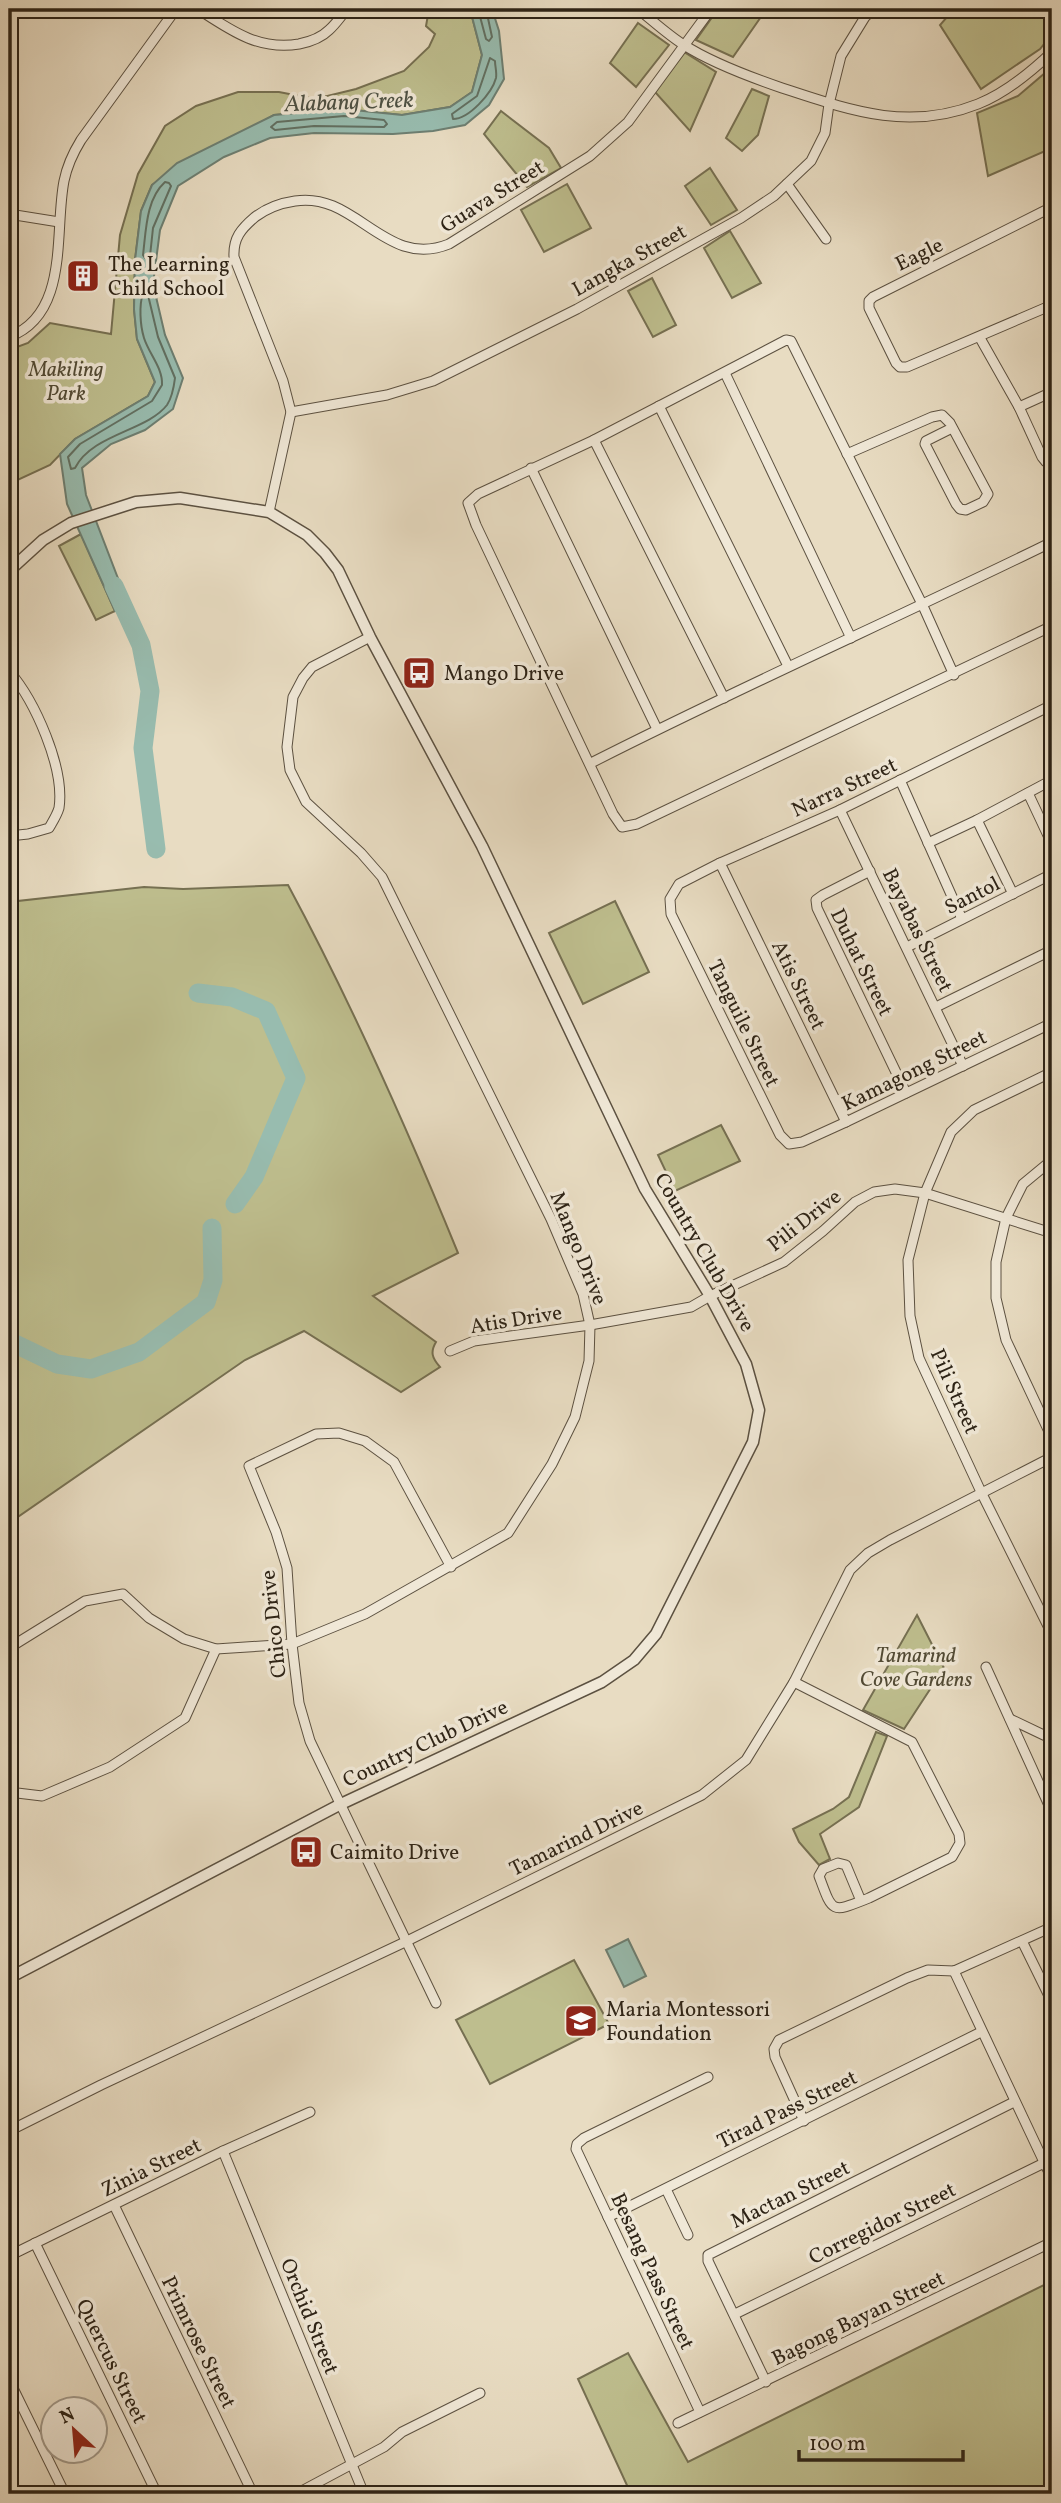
<svg xmlns="http://www.w3.org/2000/svg" width="1061" height="2503" font-family="Vollkorn,serif">
	<rect width="100%" height="100%" fill="#e8dcc2"/>
	<filter id="stains"><feTurbulence type="fractalNoise" baseFrequency=".00286" numOctaves="4"/><feColorMatrix values="0 0 0 0 .2 0 0 0 0 .09 0 0 0 0 .02 0 0 0 .5 -.17"/></filter>
	<radialGradient id="worn" r=".72"><stop offset=".6" stop-color="#630" stop-opacity="0"/><stop offset="1" stop-color="#630" stop-opacity=".3"/></radialGradient>
	<g fill="#bebe8e" stroke="#767052" stroke-width="2">
		<polygon points="429,9 470,9 482,55 472,92 450,107 402,115 344,109 274,115 152,185 141,211 135,260 134,309 137,339 155,382 148,396 75,439 50,465 9,484 9,350 28,343 50,323 111,334 120,235 138,174 165,126 196,106 238,92 279,92 315,99 356,89 404,71 429,47 435,34 426,26"/>
		<polygon points="718,9 757,9 763,14 733,57 696,40"/>
		<polygon points="954,9 1052,9 1052,34 1040,49 981,89 940,25"/>
		<polygon points="638,23 669,45 636,87 610,63"/>
		<polygon points="684,52 716,72 690,131 655,92"/>
		<polygon points="1052,67 1052,148 988,176 977,113 1018,96"/>
		<polygon points="752,89 769,96 758,135 742,151 726,138"/>
		<polygon points="501,111 549,148 561,168 527,187 484,134"/>
		<polygon points="710,168 737,210 711,225 685,186"/>
		<polygon points="567,184 591,228 544,252 521,210"/>
		<polygon points="730,231 761,283 732,298 704,248"/>
		<polygon points="652,278 676,325 653,337 628,291"/>
		<polygon points="81,534 115,611 96,620 59,546"/>
		<path d="M288,885C352,1004 407,1128 458,1253L373,1296L436,1342C430,1352 432,1358 440,1367L401,1392L304,1331L245,1360L9,1523V902L144,887L183,889Z"/>
		<polygon points="615,901 649,972 583,1004 549,933"/>
		<polygon points="721,1125 740,1161 675,1191 658,1155"/>
		<polygon points="917,1615 944,1668 904,1729 863,1710"/>
		<polygon points="876,1732 887,1736 859,1807 820,1834 830,1859 819,1865 799,1842 793,1829 833,1809 849,1797"/>
		<polygon points="574,1960 609,2024 490,2084 456,2020"/>
		<polygon points="1052,2281 1052,2494 631,2494 578,2379 628,2353 688,2462"/>
	</g>
	<g fill="#98bcaf" stroke="#6d7f72" stroke-width="2">
		<polygon points="470,9 492,9 499,31 504,79 489,105 465,125 433,131 393,134 314,133 270,138 224,157 178,186 160,230 153,284 165,335 183,378 173,409 145,430 111,444 82,468 86,495 129,607 115,611 67,504 60,454 75,439 148,396 155,382 137,339 134,309 135,260 141,211 152,185 177,163 274,115 344,109 402,115 450,107 472,92 482,55"/>
		<polygon points="628,1939 646,1976 624,1987 606,1950"/>
	</g>
	<g fill="none" stroke-linecap="round" stroke-linejoin="round">
		<g stroke="#627062" stroke-width="2">
			<polyline points="478,9 486,39 489,41 492,37 486,9"/>
			<path d="M490,58L495,61C495,66 497,73 496,78C492,93 469,119 453,119L452,114L477,96Z"/>
			<polygon points="344,116 384,120 387,124 384,127 314,126 275,130 271,127 277,122"/>
			<path d="M165,182L169,183L171,186L153,228L150,256L145,258L143,255C146,231 146,199 165,182Z"/>
			<path d="M143,293L148,295L158,337L175,378C174,386 171,399 167,405C147,431 92,434 75,468L71,469L68,457L80,444L152,401L162,385C163,368 149,354 144,338C140,325 139,305 143,293Z"/>
		</g>
		<g stroke="#98bcaf" stroke-width="19">
			<polyline points="114,586 141,645 150,691 143,748 156,849"/>
			<polyline points="198,993 232,997 266,1011 296,1078 254,1177 235,1204"/>
			<polyline points="9,1341 57,1364 91,1369 139,1352 206,1302 213,1280 212,1228"/>
		</g>
		<defs>
			<g id="minor">
				<path d="M198,9C230,30 259,51 299,44C309,42 322,37 329,30C336,24 341,16 347,9"/>
				<path d="M638,9C653,21 668,35 684,45C712,63 750,77 782,88C849,110 908,132 978,104C1006,93 1031,72 1052,52"/>
				<polyline points="9,15 13,9"/>
				<polyline points="787,184 826,239"/>
				<polyline points="1052,207 873,297 869,301 869,308 896,363 900,367 907,367 1052,305"/>
				<polyline points="9,214 59,222"/>
				<path d="M9,337C70,314 54,232 64,181C67,166 73,153 81,140L176,9"/>
				<polyline points="980,338 1019,407 1042,457 1046,462 1052,460"/>
				<polyline points="725,373 851,638"/>
				<polyline points="659,406 788,666"/>
				<polyline points="1019,407 1052,392"/>
				<polyline points="291,412 387,395 433,381 577,309 741,218 774,196 811,161 825,133 829,104 841,56 865,17 873,9"/>
				<polyline points="594,440 724,698"/>
				<polyline points="847,454 932,417 942,415 950,423 988,494 983,502 966,510 960,509 956,504 925,444 926,441 952,428"/>
				<polyline points="531,468 657,729"/>
				<path d="M269,512L291,412L283,381L234,257C233,238 241,229 255,217C267,208 281,203 295,201C356,191 385,270 449,244L590,156L628,122L711,9"/>
				<path d="M9,671C35,701 65,768 59,808C57,815 53,821 49,828L28,834L9,836"/>
				<polyline points="954,675 923,606 791,341 786,340 594,440 478,494 468,503 476,525 613,814 622,827 637,824 1052,626"/>
				<polyline points="1052,705 840,810 720,863 679,884 670,899 671,914 780,1135 789,1144 802,1142 846,1122 1052,1023"/>
				<path d="M591,763C742,686 899,617 1052,542"/>
				<polyline points="900,780 962,919"/>
				<polyline points="1028,793 1052,844"/>
				<polyline points="840,810 963,1066"/>
				<polyline points="977,820 1013,894"/>
				<polyline points="928,843 977,820 1052,780"/>
				<polyline points="720,863 846,1122"/>
				<polyline points="870,871 823,895 816,900 817,908 906,1093"/>
				<polyline points="907,947 1052,874"/>
				<polyline points="936,1007 1052,950"/>
				<polyline points="1052,1160 1023,1184 1006,1218 996,1262 996,1298 1006,1340 1052,1438"/>
				<polyline points="1052,1233 925,1193 908,1260 910,1316 919,1358 982,1494 1052,1634"/>
				<polyline points="450,1351 474,1341 590,1325 691,1307 710,1296 784,1262 823,1231 855,1202 874,1192 895,1189 925,1193 951,1132 974,1110 1052,1072"/>
				<polyline points="9,1648 85,1601 123,1594 149,1618 184,1639 216,1649 292,1644 365,1614 508,1533 552,1464 575,1417 589,1361 590,1325 583,1294 551,1219 382,877 361,853 306,802 290,770 287,747 293,697 303,678 312,667 370,637"/>
				<polyline points="986,1667 1052,1812"/>
				<path d="M794,1682L912,1742L959,1834L960,1843L952,1857L869,1898C831,1913 833,1914 819,1876L823,1869L838,1863L846,1865L861,1901"/>
				<polyline points="1010,1719 1052,1739"/>
				<polyline points="9,1792 42,1796 110,1767 185,1718 216,1649"/>
				<polyline points="1022,1941 1052,2002"/>
				<polyline points="954,1971 1052,2179"/>
				<polyline points="954,1971 1052,1927"/>
				<polyline points="436,2003 310,1741 299,1703 292,1644 287,1568 276,1532 249,1466 316,1434 339,1433 365,1441 394,1462 451,1567"/>
				<polyline points="804,2121 775,2057 774,2049 779,2040 907,1978 928,1970 954,1971"/>
				<polyline points="9,2131 101,2085 405,1942 702,1795 746,1760 794,1682 850,1570 868,1553 890,1540 1052,1457"/>
				<polyline points="223,2151 364,2494"/>
				<polyline points="666,2189 688,2235"/>
				<polyline points="114,2205 253,2494"/>
				<polyline points="608,2217 981,2032"/>
				<polyline points="35,2243 157,2494"/>
				<polyline points="9,2256 223,2151 310,2112"/>
				<polyline points="735,2314 1044,2163"/>
				<polyline points="9,2380 65,2494"/>
				<polyline points="766,2382 708,2261 708,2255 1014,2102"/>
				<polyline points="700,2412 576,2149 577,2144 584,2138 708,2077"/>
				<polyline points="678,2423 1052,2242"/>
				<polyline points="296,2494 384,2447 402,2432 480,2393"/>
			</g>
			<polyline id="tertiary" points="9,571 43,540 71,523 136,502 180,498 269,512 307,535 325,553 338,570 370,637 482,846 645,1189 710,1296 746,1364 759,1410 753,1442 656,1634 634,1660 602,1682 341,1804 9,1978"/>
		</defs>
		<use href="#minor" stroke="#5c5141" stroke-width="11"/>
		<use href="#tertiary" stroke="#5c5141" stroke-width="13"/>
		<use href="#minor" stroke="#f0e8d7" stroke-width="9"/>
		<use href="#tertiary" stroke="#f0e8d7" stroke-width="10"/>
	</g>
	<defs>
		<symbol id="building-square" viewBox="-11 -11 22 22"><rect x="-9" y="-9" width="18" height="18" rx="4" fill="#8f2418" stroke="#f0e8d7"/><path d="M-4-6H4V6H1V3H-1V6H-4ZM-2.5-4.3h1.7v1.8h-1.7ZM.8-4.3h1.7v1.8H.8ZM-2.5-1h1.7V.8h-1.7ZM.8-1h1.7V.8H.8Z" fill="#fff"/></symbol>
		<symbol id="bus-square" viewBox="-11 -11 22 22"><rect x="-9" y="-9" width="18" height="18" rx="4" fill="#8f2418" stroke="#f0e8d7"/><path d="M-5-6H5V4H4V6H2V4H-2V6H-4V4H-5ZM-3.5-4V0h7V-4ZM-3.5 1.2v1.5H-2V1.2ZM2 1.2v1.5H3.5V1.2Z" fill="#fff"/></symbol>
		<symbol id="school-square" viewBox="-11 -11 22 22"><rect x="-9" y="-9" width="18" height="18" rx="4" fill="#8f2418" stroke="#f0e8d7"/><path d="M0-5L7-2L0 1L-7-2ZM-4 1L0 2.5L4 1V4Q0 6-4 4Z" fill="#fff"/></symbol>
	</defs>
	<g fill-rule="evenodd">
		<use href="#building-square" x="64" y="257" width="38" height="38"/>
		<use href="#bus-square" x="400" y="654" width="38" height="38"/>
		<use href="#bus-square" x="287" y="1833" width="38" height="38"/>
		<use href="#school-square" x="562" y="2002" width="38" height="38"/>
	</g>
	<g text-anchor="middle" stroke-width="7" stroke-linejoin="round" paint-order="stroke">
		<g font-size="21" fill="#2d2316" stroke="#f0e8d7">
			<text transform="translate(492 196) rotate(-32)" y="7">Guava Street</text>
			<text transform="translate(919 254) rotate(-26)" y="7">Eagle</text>
			<text transform="translate(629 260) rotate(-29)" y="7">Langka Street</text>
			<text transform="translate(844 787) rotate(-25)" y="7">Narra Street</text>
			<text transform="translate(972 895) rotate(-27)" y="7">Santol</text>
			<text transform="translate(918 930) rotate(64)" y="7">Bayabas Street</text>
			<text transform="translate(862 962) rotate(64)" y="7">Duhat Street</text>
			<text transform="translate(799 985) rotate(64)" y="7">Atis Street</text>
			<text transform="translate(744 1023) rotate(64)" y="7">Tanguile Street</text>
			<text transform="translate(914 1070) rotate(-26)" y="7">Kamagong Street</text>
			<text transform="translate(804 1220) rotate(-38)" y="7">Pili Drive</text>
			<text transform="translate(579 1248) rotate(68)" y="7">Mango Drive</text>
			<text transform="translate(705 1252) rotate(60)" y="7">Country Club Drive</text>
			<text transform="translate(516 1319) rotate(-9)" y="7">Atis Drive</text>
			<text transform="translate(955 1391) rotate(66)" y="7">Pili Street</text>
			<text transform="translate(273 1624) rotate(-96)" y="7">Chico Drive</text>
			<text transform="translate(425 1743) rotate(-25)" y="7">Country Club Drive</text>
			<text transform="translate(576 1838) rotate(-26)" y="7">Tamarind Drive</text>
			<text transform="translate(787 2109) rotate(-26)" y="7">Tirad Pass Street</text>
			<text transform="translate(151 2167) rotate(-26)" y="7">Zinia Street</text>
			<text transform="translate(790 2194) rotate(-26)" y="7">Mactan Street</text>
			<text transform="translate(882 2223) rotate(-26)" y="7">Corregidor Street</text>
			<text transform="translate(653 2271) rotate(65)" y="7">Besang Pass Street</text>
			<text transform="translate(310 2316) rotate(68)" y="7">Orchid Street</text>
			<text transform="translate(858 2318) rotate(-26)" y="7">Bagong Bayan Street</text>
			<text transform="translate(199 2342) rotate(64)" y="7">Primrose Street</text>
			<text transform="translate(112 2361) rotate(64)" y="7">Quercus Street</text>
		</g>
		<g font-size="21" fill="#2d2316" stroke="#f0e8d7" text-anchor="start">
			<text x="108" y="271">The Learning<tspan x="108" dy="24">Child School</tspan></text>
			<text x="444" y="680">Mango Drive</text>
			<text x="330" y="1859">Caimito Drive</text>
			<text x="606" y="2016">Maria Montessori<tspan x="606" dy="24">Foundation</tspan></text>
		</g>
		<g font-size="21" font-style="italic" fill="#514a34" stroke="#f0e8d7">
			<text x="66" y="376">Makiling<tspan x="66" dy="24">Park</tspan></text>
			<text x="916" y="1662">Tamarind<tspan x="916" dy="24">Cove Gardens</tspan></text>
		</g>
		<g font-size="23" font-style="italic" fill="#4d5144" stroke="#f0e8d7">
			<text transform="translate(349 101) rotate(-2)" y="8">Alabang Creek</text>
		</g>
	</g>
	<rect width="1061" height="2503" fill="none" stroke="#e8dcc2" stroke-width="35"/>
	<rect x="10" y="10" width="1040" height="2482" fill="none" stroke="#2d2316" stroke-width="3.5"/>
	<rect x="18" y="18" width="1026" height="2468" fill="none" stroke="#2d2316" stroke-width="2"/>
	<g transform="translate(74 2430) rotate(334)"><circle r="33" fill="#f0e8d7" stroke="#a2998a" stroke-width="2"/>
	<path d="M0-5L12 26L0 18L-12 26Z" fill="#8f2418"/>
	<text y="-10" font-size="19" font-weight="bold" text-anchor="middle" fill="#2d2316">N</text>
	</g>
	<path d="M799 2450v10h164v-10" fill="none" stroke="#2d2316" stroke-width="3.5"/>
	<text x="809" y="2450" font-size="21" fill="#2d2316" stroke="#f0e8d7" stroke-width="5" paint-order="stroke">100 m</text>
	<rect width="100%" height="100%" filter="url(#stains)"/>
	<rect width="100%" height="100%" fill="url(#worn)"/>
</svg>
